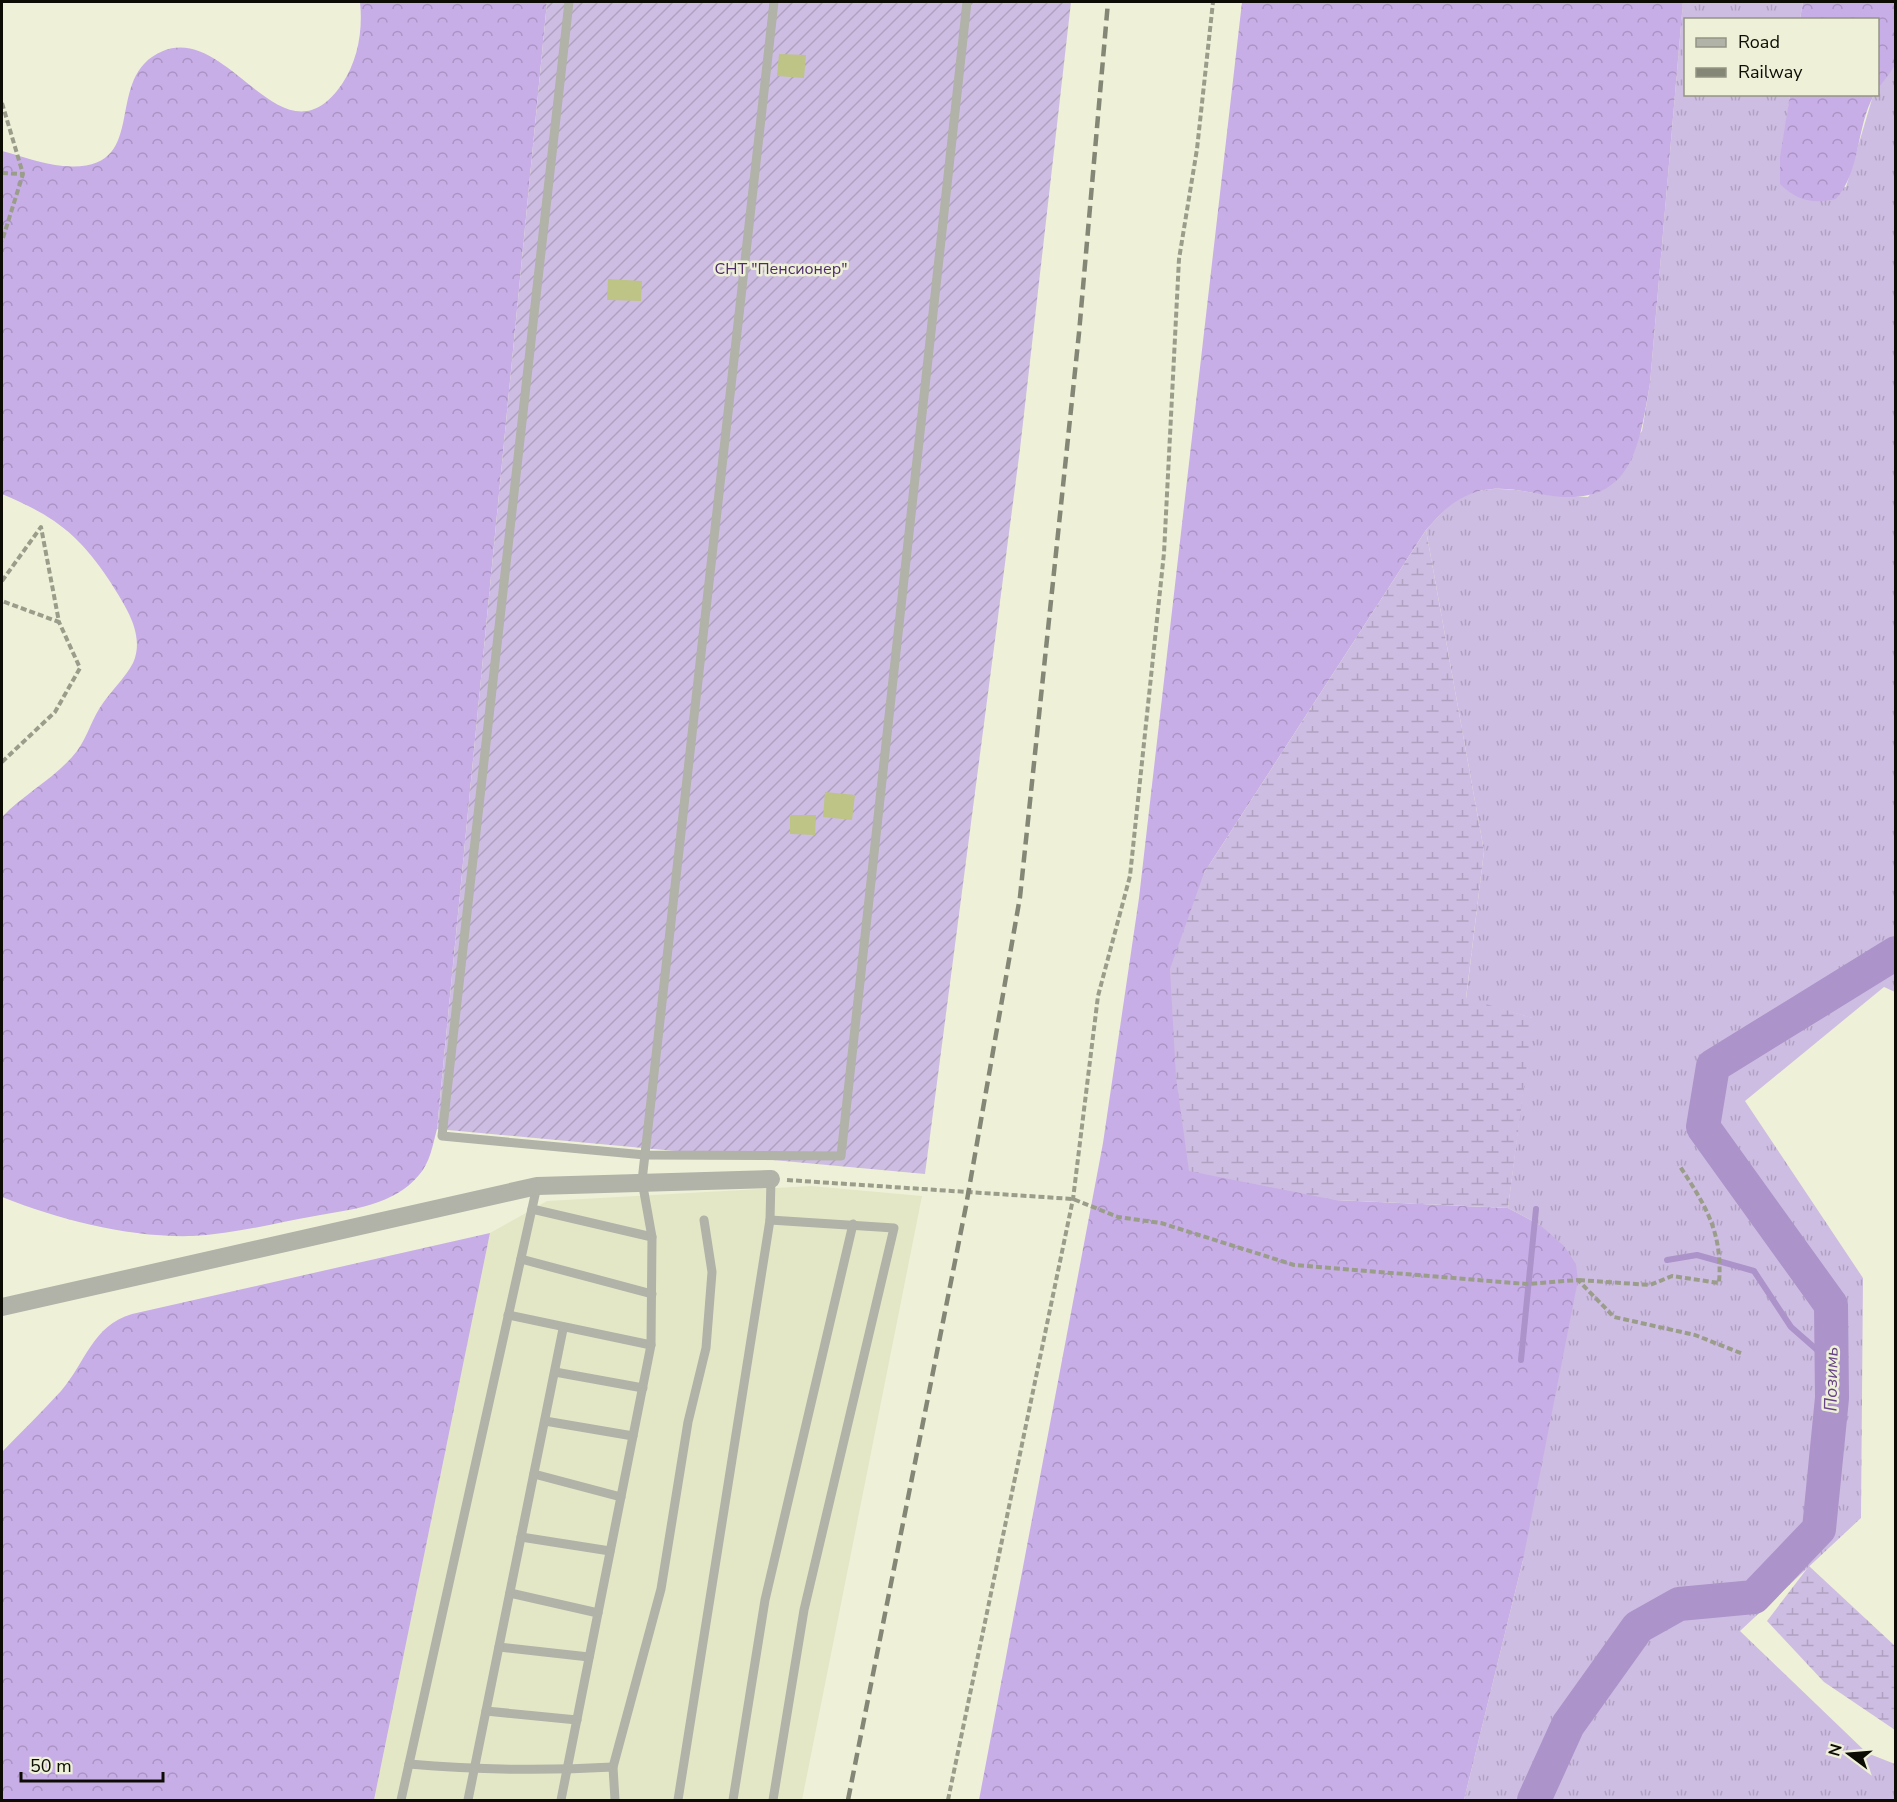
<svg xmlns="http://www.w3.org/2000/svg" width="1897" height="1802" font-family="'Nunito Sans',sans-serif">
	<defs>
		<pattern id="grass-tufts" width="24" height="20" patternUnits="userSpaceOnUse" patternTransform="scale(1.5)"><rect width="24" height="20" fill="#cebde2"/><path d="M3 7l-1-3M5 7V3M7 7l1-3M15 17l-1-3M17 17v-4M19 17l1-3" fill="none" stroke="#b0a1c0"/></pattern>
		<pattern id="forest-crowns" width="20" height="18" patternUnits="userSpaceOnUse" patternTransform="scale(1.5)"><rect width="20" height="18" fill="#c8aee6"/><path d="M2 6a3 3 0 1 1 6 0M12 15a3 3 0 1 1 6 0" fill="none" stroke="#ab94c4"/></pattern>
		<pattern id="wetland-marsh" width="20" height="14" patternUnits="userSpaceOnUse" patternTransform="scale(1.5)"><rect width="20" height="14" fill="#cebde2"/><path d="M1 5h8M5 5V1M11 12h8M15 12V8" fill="none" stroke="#b0a1c0"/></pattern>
		<pattern id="garden-furrows" width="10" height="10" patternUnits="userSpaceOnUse" patternTransform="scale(1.5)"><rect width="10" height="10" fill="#cebde2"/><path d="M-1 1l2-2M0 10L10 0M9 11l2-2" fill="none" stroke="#b0a1c0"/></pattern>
	</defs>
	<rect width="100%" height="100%" fill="#eef1d8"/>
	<polygon fill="#e3e7c6" points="811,1186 922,1196 802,1800 374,1800 490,1233 547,1201"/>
	<path fill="url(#grass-tufts)" d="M1683,2H1803L1800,19L1686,20V94L1790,95L1780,172L1846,187L1872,99C1878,89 1885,77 1895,66V992L1884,987L1745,1101L1863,1278L1861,1518L1740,1631L1867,1753L1895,1764V1800H1464L1523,1560L1540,1225L1508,1208L1532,1018L1466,999L1484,851L1426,530C1437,518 1449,504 1464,496C1491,484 1515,490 1542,494C1557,496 1573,496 1588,497L1642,431L1650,383Z"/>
	<g fill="url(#forest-crowns)">
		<path d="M360,2H547L437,1129C433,1144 430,1163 419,1175C393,1206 352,1209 315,1216C275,1223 234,1234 193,1236C130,1238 60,1220 2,1197V817C25,793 57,777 77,751C88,736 92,718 103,703C112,690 125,678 133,663C146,634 124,604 109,580C78,533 52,515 2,494V151C22,156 42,164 63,166C155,174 99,77 163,51C230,24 283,170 342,84C358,60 363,30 360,2Z"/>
		<path d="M1242,2H1683L1650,383C1638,455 1630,511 1539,494C1514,489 1488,484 1464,497C1449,504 1437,518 1426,530L1204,873L1335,1200L1508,1208L1540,1225L1564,1246L1576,1264L1578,1280L1523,1560L1464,1800H979L1103,1143L1139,898Z"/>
		<polygon points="1803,2 1895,2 1895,66 1878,89 1878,20 1800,19"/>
		<path d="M1790,95H1874C1856,127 1861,171 1836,199C1813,204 1797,201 1780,184V157Z"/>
		<path d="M490,1233L374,1800H2V1452C21,1432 42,1412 61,1391C86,1362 92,1326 132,1314Z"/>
	</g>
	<g fill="url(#wetland-marsh)">
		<polygon points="1426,530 1484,851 1466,998 1533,1018 1508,1208 1335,1200 1189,1171 1176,1077 1170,969 1204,873"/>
		<polygon points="1809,1566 1895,1646 1895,1730 1824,1682 1767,1621"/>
	</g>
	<polygon fill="url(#garden-furrows)" points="547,2 1071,2 1020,449 925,1174 437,1129"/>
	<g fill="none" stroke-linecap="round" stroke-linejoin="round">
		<g stroke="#ac93c9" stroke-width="6">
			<polyline points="1667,1260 1697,1255 1754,1271 1791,1327 1832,1363"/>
			<polyline points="1521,1360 1536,1209"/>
		</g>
		<polyline stroke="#ac93c9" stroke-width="34" points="1534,1800 1568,1725 1638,1627 1679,1604 1754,1597 1819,1529 1832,1398 1831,1305 1703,1127 1713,1066 1896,953"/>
	</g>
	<g fill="#bdc486">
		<polygon points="779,54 806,55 804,78 777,76"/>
		<polygon points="608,279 642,281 641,301 607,300"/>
		<polygon points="825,792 855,795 852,820 823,817"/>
		<polygon points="790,815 816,815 815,835 790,834"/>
	</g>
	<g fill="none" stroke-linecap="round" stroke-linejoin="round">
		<g stroke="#9b9d8b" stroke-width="4" stroke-dasharray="6 3" stroke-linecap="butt">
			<polyline points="2,103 23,174 2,241"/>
			<polyline points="2,173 23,174"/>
			<polyline points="2,581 41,527 59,622 2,601"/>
			<polyline points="2,762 55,712 80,668 59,622"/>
			<polyline points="787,1180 1073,1199 1118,1217 1161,1223 1294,1265 1527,1284 1578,1280 1614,1317 1695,1335 1743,1354"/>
			<path d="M1579,1280L1650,1285L1672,1276L1719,1283C1723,1233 1706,1206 1679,1165"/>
			<polyline points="948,1800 1073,1199 1098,996 1130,876 1164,553 1179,259 1197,149 1213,2"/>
		</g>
		<g stroke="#b1b2a8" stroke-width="9">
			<polyline points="569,2 442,1136 645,1155 841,1156 967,2"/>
			<polyline points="532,1209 652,1237"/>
			<polyline points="770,1220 894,1228 804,1610 773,1800"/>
			<polyline points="521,1259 652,1294"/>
			<polyline points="508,1315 651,1345"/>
			<polyline points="555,1372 643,1388"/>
			<polyline points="545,1421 633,1436"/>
			<polyline points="534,1474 621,1497"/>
			<polyline points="521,1537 610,1551"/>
			<polyline points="510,1593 598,1613"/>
			<polyline points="499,1647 589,1657"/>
			<polyline points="486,1711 577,1720"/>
			<path d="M409,1764C478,1770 545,1771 613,1767"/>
			<polyline points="401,1800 537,1186"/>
			<polyline points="468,1800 563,1329"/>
			<polyline points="561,1800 651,1345 652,1237 642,1181 774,2"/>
			<polyline points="615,1800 613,1767 661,1589 688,1422 706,1348 712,1272 704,1220"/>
			<polyline points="678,1800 770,1220 771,1179"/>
			<polyline points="733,1800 765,1600 853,1224"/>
		</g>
		<polyline stroke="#b1b2a8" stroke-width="18" points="2,1307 537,1186 771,1179"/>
		<polyline stroke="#858776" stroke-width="4.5" stroke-dasharray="12 6" stroke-linecap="butt" points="848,1800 966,1206 1020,897 1079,333 1108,2"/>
	</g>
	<g text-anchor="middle" stroke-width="5" stroke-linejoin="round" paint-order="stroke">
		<g font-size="16" fill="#4e2b6d" stroke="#eef1d8">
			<text x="781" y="274">СНТ "Пенсионер"</text>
		</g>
		<g font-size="18" font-style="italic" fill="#664387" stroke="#eef1d8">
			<text transform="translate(1831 1379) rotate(-89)" y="6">Позимь</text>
		</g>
	</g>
	<rect width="1897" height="1802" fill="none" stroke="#0c0c05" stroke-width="6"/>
	<rect x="1684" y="18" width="195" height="78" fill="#eef1d8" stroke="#949584" stroke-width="1.5"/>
	<rect x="1696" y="38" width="30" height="9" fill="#b1b2a8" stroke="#949584" stroke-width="1.5"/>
	<text x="1738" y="48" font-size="18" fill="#0c0c05">Road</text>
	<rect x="1696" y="68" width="30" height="9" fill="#858776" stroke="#949584" stroke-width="1.5"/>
	<text x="1738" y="78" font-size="18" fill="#0c0c05">Railway</text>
	<g transform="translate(1849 1754) rotate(286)" stroke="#eef1d8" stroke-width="4.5" paint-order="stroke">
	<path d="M0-4.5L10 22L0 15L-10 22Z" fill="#0c0c05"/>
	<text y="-9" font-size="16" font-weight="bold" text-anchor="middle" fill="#0c0c05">N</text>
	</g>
	<path d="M21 1772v9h142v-9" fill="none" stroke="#0c0c05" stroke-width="3"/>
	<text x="30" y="1772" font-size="18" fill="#0c0c05" stroke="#eef1d8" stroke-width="4.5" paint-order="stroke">50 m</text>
</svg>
